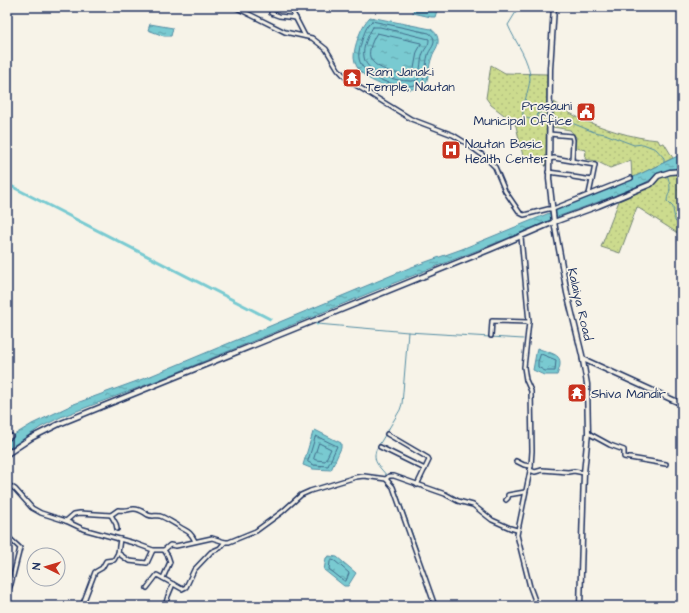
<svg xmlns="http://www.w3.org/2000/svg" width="689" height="613" font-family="'Architects Daughter',sans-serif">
	<defs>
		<pattern id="grass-dots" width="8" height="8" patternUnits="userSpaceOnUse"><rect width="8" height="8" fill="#ccdb8e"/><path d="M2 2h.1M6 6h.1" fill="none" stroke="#afbc7d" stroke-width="1.8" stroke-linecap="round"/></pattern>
		<pattern id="water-ripples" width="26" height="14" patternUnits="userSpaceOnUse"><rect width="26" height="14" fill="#79cad1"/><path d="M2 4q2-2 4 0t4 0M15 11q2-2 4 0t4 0" fill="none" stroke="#62a4ad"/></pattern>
	</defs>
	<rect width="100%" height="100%" fill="#f7f3e8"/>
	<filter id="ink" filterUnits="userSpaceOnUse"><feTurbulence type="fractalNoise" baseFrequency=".025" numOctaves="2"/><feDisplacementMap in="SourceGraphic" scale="8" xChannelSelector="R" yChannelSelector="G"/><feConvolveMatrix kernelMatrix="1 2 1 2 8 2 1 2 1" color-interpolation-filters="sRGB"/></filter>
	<g filter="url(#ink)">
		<g fill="url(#grass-dots)" stroke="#748576">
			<polygon points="491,65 505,73 547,74 546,166 537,158 523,156 516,126 512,121 491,105 486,98"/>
			<path d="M554,102C562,107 569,113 577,117C600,128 633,138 658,140L660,144L664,143L673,158L632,178L631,160L610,168L596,161L585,159L586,150L575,148L576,137L570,130L553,127Z"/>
			<path d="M682,173C678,179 679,193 682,200V236L637,207L620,253L601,247L619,201L628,197L635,192L651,186L662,176L668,174Z"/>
		</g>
		<g fill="url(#water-ripples)" stroke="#538ca3">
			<polygon points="414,7 438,7 435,17 431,17 413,13"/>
			<path d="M370,17L431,29C435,32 437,34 438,39C439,47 434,50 432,57C428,67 430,77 424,87C403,94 356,84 354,57C354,50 356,44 358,38C361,30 364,23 370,17Z"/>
			<polygon points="150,24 173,28 171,36 164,36 148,30"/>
			<polygon points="682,154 682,169 663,172 643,184 614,196 557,217 521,233 384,287 161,379 61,417 41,427 7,450 7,440 9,438 32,424 74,404 148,377 409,268 462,249 615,186"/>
			<path d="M537,348C554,355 566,353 557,375H544L533,370Z"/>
			<polygon points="315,430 341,443 341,448 331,470 313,469 303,465 313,432"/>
			<polygon points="329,556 337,557 356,573 348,586 344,586 324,570 326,558"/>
		</g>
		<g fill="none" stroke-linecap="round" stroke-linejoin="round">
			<g stroke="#416d8c" stroke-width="1">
				<path d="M372,21L429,33C432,35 434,37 434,41C434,47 429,50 428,55C425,65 427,75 421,84C403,90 367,80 360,62C357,54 360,48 362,40C364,34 366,26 372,21Z"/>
				<path d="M373,27H380L429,39C429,45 427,46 424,51C420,58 421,71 418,80C403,84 366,75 364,57C362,48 368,35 373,27Z"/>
				<path d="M377,33L421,43V45L417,52L413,74C402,76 374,70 370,57C368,51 373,38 377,33Z"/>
				<polygon points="541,354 556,360 555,371 545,371 538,367 538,362"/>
				<polygon points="316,436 337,446 328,466 314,465 308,462"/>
				<polygon points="319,443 331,449 325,461 316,460 314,459"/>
				<polygon points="332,560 335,561 349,573 346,581 344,581 329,569 330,562"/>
			</g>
			<g stroke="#538ca3" stroke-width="1">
				<path d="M517,7L516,12L508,25C515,42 530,60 530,79C529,91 522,105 523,116L529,119L537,118L538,112L547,116"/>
				<polyline points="550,118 554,119 562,119 594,132 605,134 634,145 643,144 656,149 664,158 664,163"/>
				<path d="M667,174C668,178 670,183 670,188C670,193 667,196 667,201L673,207C673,212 675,216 675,221L682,228"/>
				<polyline points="317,324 408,332 523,339"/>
				<path d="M387,476C380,467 372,462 376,450L400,410L402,404L408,332"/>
				<polyline points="389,479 397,491 418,550"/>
			</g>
			<g stroke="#79cad1" stroke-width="3">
				<polyline points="7,184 270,319"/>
				<polyline points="313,314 317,324"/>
			</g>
			<defs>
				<g id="street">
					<polyline points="235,7 285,32 312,38 326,49 338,69 349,81 411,119 453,135 466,143 485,157 495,167 505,191 520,213 524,215 548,209 553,209 631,178"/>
					<polyline points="290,7 305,36"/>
					<polyline points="271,13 279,16 296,18"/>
					<polyline points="549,134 572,136 573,140 572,161"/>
					<polyline points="548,172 571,175 573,177 592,180 595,165 554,158 549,159"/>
					<polyline points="589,194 592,180"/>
					<polyline points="521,237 529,322 524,367 526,380 531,391 532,451 531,466 517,535 530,587 537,606"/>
					<polyline points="491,336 492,321 529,322"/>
					<polyline points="588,433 610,445 624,450 624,457 666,464"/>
					<polyline points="387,434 428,458 429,460 417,485"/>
					<polyline points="7,439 11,436"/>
					<polyline points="380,447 425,469"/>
					<polyline points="516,461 524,465 531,466"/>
					<polyline points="530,470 535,472 542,470 568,472 574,471 584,473"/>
					<polyline points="386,479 389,476 394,476 445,494 458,501 473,505 492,520 510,528 517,530"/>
					<polyline points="7,484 15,489 32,508 41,513 66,521 83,529 134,543 153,550 164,550 170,545 176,546 212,538 225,542 229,542 256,531 282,512 301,495 310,491 356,477 364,476 386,479 393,487 435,606"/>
					<polyline points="506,500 508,498 508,495 525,492"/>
					<polyline points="111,515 116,524 117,529"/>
					<path d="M66,521L74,514L80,513L111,515L118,510C127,511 126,510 133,509C139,508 143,512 148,515C152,517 156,515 160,516C166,518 171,522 177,525C186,532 189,529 195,541"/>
					<polyline points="7,536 20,548 11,584 7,593"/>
					<polyline points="120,539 118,553 129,561 147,563 153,550"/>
					<polyline points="163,578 170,562 168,556 164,550"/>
					<polyline points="147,588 157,575 182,589 186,587 194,570 211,552 220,548 225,542"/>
					<polyline points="82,606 95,572 102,568 106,561 114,560 118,553"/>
					<polyline points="165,606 168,596 173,584"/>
				</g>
				<g id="secondary">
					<polyline points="554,7 550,69 549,179 554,222 567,293 582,355 587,384 588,433 584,473 580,606"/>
					<polyline points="583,359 682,404"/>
					<polyline points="7,454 31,438 59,424 491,249 554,222 598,206 651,184 658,176 670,172 682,171"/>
				</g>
			</defs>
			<use href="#street" stroke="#1b2f5e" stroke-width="6"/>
			<use href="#secondary" stroke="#1b2f5e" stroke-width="7"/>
			<use href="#street" stroke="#f7f3e8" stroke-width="3"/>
			<use href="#secondary" stroke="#f7f3e8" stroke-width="4"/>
		</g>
	</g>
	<defs>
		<symbol id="temple-square" viewBox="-11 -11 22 22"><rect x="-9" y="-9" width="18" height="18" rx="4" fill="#c8321e" stroke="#f7f3e8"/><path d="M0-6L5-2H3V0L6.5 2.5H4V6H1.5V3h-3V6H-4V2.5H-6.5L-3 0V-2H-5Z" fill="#fff"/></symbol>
		<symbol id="civic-square" viewBox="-11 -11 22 22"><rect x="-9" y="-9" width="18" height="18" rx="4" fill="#c8321e" stroke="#f7f3e8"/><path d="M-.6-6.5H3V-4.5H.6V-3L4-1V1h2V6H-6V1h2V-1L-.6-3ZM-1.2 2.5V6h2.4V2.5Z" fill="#fff"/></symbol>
		<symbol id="hospital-square" viewBox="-11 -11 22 22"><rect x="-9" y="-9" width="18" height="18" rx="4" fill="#c8321e" stroke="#f7f3e8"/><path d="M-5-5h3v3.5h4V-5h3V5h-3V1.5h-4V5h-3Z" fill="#fff"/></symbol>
	</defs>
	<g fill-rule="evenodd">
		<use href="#temple-square" x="341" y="67" width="22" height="22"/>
		<use href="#civic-square" x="575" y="101" width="22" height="22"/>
		<use href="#hospital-square" x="440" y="139" width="22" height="22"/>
		<use href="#temple-square" x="566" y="382" width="22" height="22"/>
	</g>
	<g text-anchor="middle" stroke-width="3.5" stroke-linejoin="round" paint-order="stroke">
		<g font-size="13" fill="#1b2f5e" stroke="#f7f3e8" text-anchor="start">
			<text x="366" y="76">Ram Janaki<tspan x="366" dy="15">Temple, Nautan</tspan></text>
			<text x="572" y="110" text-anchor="end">Prasauni<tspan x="572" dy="15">Municipal Office</tspan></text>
			<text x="465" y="148">Nautan Basic<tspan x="465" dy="15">Health Center</tspan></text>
			<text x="591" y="398">Shiva Mandir</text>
		</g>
		<g font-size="13" fill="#1b2f5e" stroke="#f7f3e8">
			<text transform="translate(581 304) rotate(77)" y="5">Kalaiya Road</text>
		</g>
	</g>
	<rect width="689" height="613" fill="none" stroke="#f7f3e8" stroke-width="24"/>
	<rect x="12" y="12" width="665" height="589" fill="none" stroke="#1b2f5e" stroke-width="1.5" filter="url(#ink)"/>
	<g transform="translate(46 567) rotate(275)"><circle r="19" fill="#f7f3e8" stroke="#9fa5b1"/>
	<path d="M0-3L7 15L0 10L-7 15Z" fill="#c8321e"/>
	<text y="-6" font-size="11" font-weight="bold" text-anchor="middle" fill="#1b2f5e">N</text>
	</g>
</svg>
